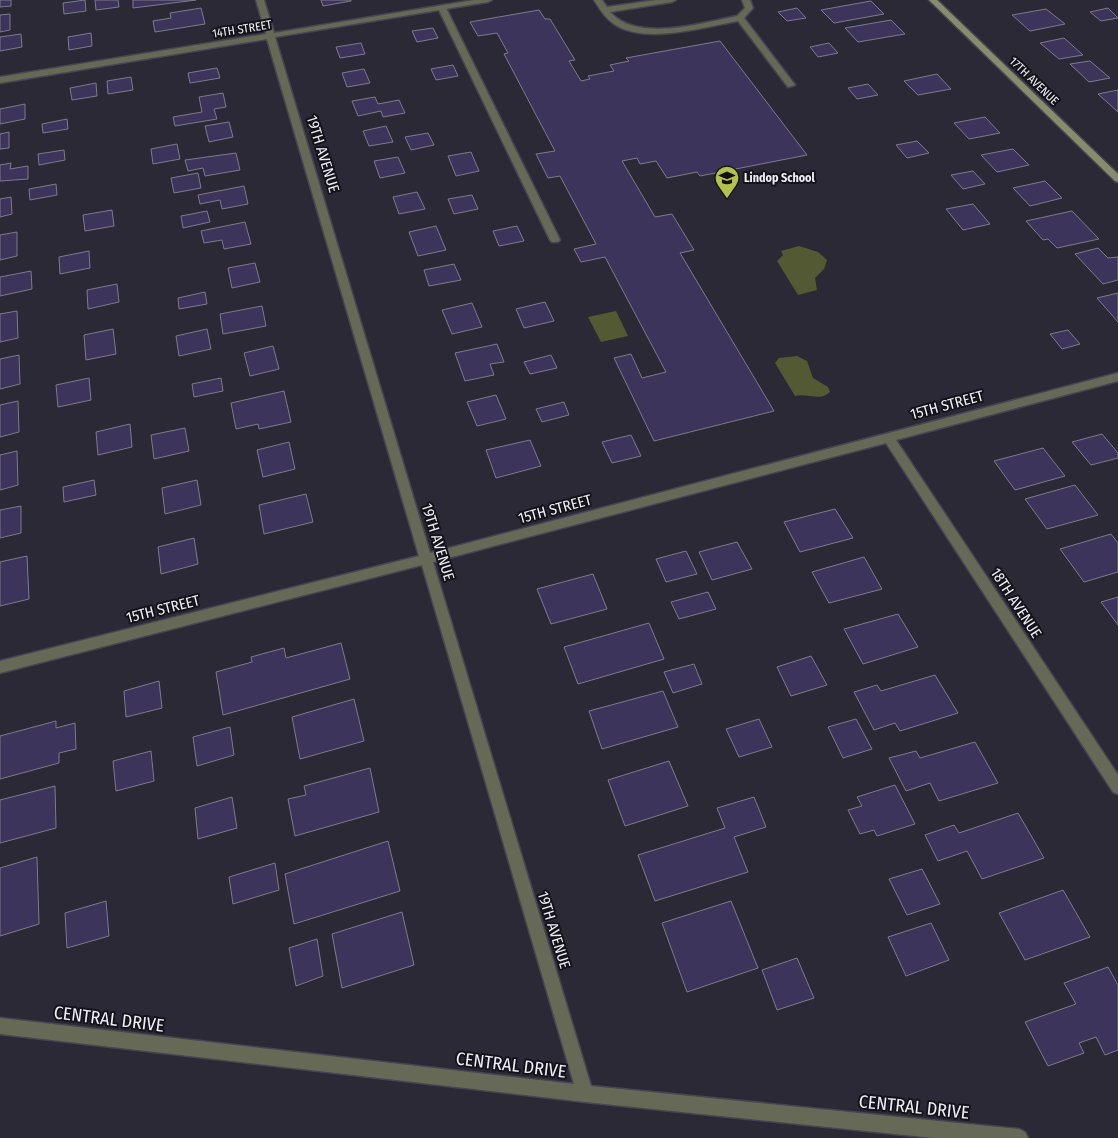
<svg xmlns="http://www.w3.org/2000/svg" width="1118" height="1138" font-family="'Fira Sans Condensed',sans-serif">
	<rect width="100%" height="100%" fill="#2b2936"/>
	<g fill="#535932">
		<polygon points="799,246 818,252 827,260 824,269 815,278 817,290 798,295 777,261 783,255 781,251"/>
		<polygon points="616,311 628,336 601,342 588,317"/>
		<path d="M797,356L807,361L813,378L828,387L830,392C820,402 807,393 795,396L775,363L779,358Z"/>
	</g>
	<g fill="#3c345a" stroke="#7d7b8b">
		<polygon points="0,0 11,0 11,6 0,7"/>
		<polygon points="85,0 86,11 64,14 63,3"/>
		<polygon points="95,0 118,0 119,7 96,10"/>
		<polygon points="133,0 196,0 133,8"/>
		<polygon points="321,0 351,0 351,1 323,6"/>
		<polygon points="871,1 884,14 834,23 821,10"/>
		<polygon points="201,8 205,24 155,32 153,21 171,18 170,13"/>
		<polygon points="797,8 806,18 787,21 778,12"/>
		<polygon points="1108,8 1118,18 1101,21 1090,12"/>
		<polygon points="1046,9 1065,24 1030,31 1012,15"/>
		<polygon points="539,10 545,19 550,19 575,60 569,61 581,81 590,79 588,76 614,71 610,65 629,61 626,58 720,41 807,155 700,176 697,172 667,178 656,161 640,164 637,158 622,161 655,217 672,214 694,250 680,253 774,411 654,441 614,358 631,354 642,378 666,372 605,257 581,262 574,249 596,244 560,176 548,178 536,154 555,151 504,54 508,53 497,33 478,36 470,22"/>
		<polygon points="10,14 10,30 0,32 0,15"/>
		<polygon points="891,20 905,34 858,42 845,28"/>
		<polygon points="433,28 438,38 417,42 412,31"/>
		<polygon points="91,33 92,46 69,50 68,37"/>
		<polygon points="21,34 22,47 0,51 0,37"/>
		<polygon points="1064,38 1083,55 1059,59 1040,43"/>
		<polygon points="361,43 365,54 340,58 336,47"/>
		<polygon points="829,43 838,53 818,57 810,47"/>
		<polygon points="1090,61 1110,78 1089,82 1070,64"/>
		<polygon points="453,65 458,76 436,80 431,69"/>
		<polygon points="217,68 220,78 190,83 188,73"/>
		<polygon points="364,69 370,83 347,87 342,73"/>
		<polygon points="937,74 951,89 918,95 904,81"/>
		<polygon points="131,77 133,90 108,94 107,81"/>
		<polygon points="96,83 97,96 72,100 70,88"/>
		<polygon points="868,84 878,95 857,99 848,88"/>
		<polygon points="1118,90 1118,112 1098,94"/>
		<polygon points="223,93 226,107 214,109 217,119 175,126 173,117 202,112 199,97"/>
		<polygon points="375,97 378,104 399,100 405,113 383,117 381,111 358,116 352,101"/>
		<polygon points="25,104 25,119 0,124 0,109"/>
		<polygon points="985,117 1000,133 969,139 954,123"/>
		<polygon points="67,119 68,129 43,133 42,124"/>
		<polygon points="229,122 233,137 209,142 205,126"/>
		<polygon points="386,126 393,142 369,146 363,131"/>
		<polygon points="9,132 9,148 0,149 0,134"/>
		<polygon points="428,133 434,145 411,150 405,137"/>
		<polygon points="917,141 929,153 907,158 896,145"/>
		<polygon points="177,144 180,159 153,164 151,149"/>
		<polygon points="1013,149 1029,165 997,172 981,155"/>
		<polygon points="64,150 65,160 39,165 38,154"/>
		<polygon points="471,152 479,171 456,176 448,156"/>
		<polygon points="236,153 240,170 205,176 203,168 188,171 185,160"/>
		<polygon points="398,157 405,173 380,178 374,161"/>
		<polygon points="11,163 10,169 28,166 28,179 0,181 0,165"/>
		<polygon points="973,171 985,184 963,189 951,175"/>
		<polygon points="198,173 201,188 174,193 171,178"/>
		<polygon points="1045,181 1062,198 1030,206 1013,188"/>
		<polygon points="56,184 57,195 30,200 29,189"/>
		<polygon points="244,186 248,204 222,209 220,200 200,204 198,195"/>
		<polygon points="417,192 425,209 399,214 393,197"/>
		<polygon points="472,195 478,209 454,214 448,199"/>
		<polygon points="11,197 12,214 0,217 0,199"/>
		<polygon points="973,204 990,224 963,230 946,209"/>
		<polygon points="112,210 114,226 85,231 83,215"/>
		<polygon points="207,211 210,222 183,228 181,216"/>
		<polygon points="1072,211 1099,239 1057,248 1048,239 1043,240 1026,221"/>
		<polygon points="245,222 251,244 224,249 222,240 204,243 201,231"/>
		<polygon points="436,226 446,250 418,256 409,232"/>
		<polygon points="517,226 524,241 499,246 493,231"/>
		<polygon points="17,232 17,256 0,260 0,235"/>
		<polygon points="1098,248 1108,258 1118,257 1118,280 1103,284 1075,254"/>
		<polygon points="89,251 90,268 60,274 59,257"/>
		<polygon points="255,263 260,282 232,288 228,268"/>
		<polygon points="454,264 461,280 429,286 424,270"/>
		<polygon points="31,271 32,289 0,296 0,277"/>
		<polygon points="117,284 119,302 88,309 87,290"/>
		<polygon points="205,292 207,304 179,309 178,298"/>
		<polygon points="1118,293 1118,322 1097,298"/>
		<polygon points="545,302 554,321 524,328 516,309"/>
		<polygon points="472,303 482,327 452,334 442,310"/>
		<polygon points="262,306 266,326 223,334 220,314"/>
		<polygon points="17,311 18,338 0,342 0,314"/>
		<polygon points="113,329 116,354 86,360 84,335"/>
		<polygon points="207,329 211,349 179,356 176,336"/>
		<polygon points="1068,330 1080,344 1062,349 1050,334"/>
		<polygon points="497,344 504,362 490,364 494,375 465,381 455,353"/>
		<polygon points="273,346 279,369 250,376 244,353"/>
		<polygon points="19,355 20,384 0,389 0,359"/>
		<polygon points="551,355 557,368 530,374 524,362"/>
		<polygon points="89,378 91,400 58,407 56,385"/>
		<polygon points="221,378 223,391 194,397 192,384"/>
		<polygon points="284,391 291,422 259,429 258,424 236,429 231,403"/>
		<polygon points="496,395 506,419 477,426 467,402"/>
		<polygon points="18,401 19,432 0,437 0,405"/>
		<polygon points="564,402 569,415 542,422 536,409"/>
		<polygon points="130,424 132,447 98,455 96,432"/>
		<polygon points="185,428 189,451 154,459 151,435"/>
		<polygon points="1102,434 1118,453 1118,458 1091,465 1072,442"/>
		<polygon points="631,435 641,456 612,463 602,442"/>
		<polygon points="530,440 541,466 496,478 486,450"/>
		<polygon points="289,442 295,469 263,477 257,450"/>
		<polygon points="1043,448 1065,476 1015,490 994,461"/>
		<polygon points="17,451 18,485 0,490 0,455"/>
		<polygon points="94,480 96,495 64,502 63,487"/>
		<polygon points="197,480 201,505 165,514 162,488"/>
		<polygon points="1075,485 1098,515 1047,529 1025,499"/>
		<polygon points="306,494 313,522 264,534 259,505"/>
		<polygon points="21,506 21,533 0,538 0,510"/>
		<polygon points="835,509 853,538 800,552 784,522"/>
		<polygon points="1111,534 1118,543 1118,572 1084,582 1060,549"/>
		<polygon points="194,538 198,564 161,574 158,547"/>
		<polygon points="737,542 752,569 712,580 699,552"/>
		<polygon points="686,551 697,574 666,582 656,559"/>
		<polygon points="27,556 29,599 0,606 0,562"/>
		<polygon points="864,557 882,589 829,603 812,572"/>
		<polygon points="593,574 607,609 551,624 537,589"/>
		<polygon points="708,592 716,609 679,619 671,602"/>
		<polygon points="1118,597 1118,625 1101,602"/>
		<polygon points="898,614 918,647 863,664 844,629"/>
		<polygon points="649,623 664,659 578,684 564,647"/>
		<polygon points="341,643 350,679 223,715 216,672 252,662 251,657 284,648 286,658"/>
		<polygon points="811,656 827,685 791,696 777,667"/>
		<polygon points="694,664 702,684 673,693 664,672"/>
		<polygon points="935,675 958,713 900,731 895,723 874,730 854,692 877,685 881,691"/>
		<polygon points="159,681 162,708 126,717 124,691"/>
		<polygon points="663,691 678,727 602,749 589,711"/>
		<polygon points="354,699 364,741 300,759 292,717"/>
		<polygon points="759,719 772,747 739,757 726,729"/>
		<polygon points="856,719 872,749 843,758 828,727"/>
		<polygon points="56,721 56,728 75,723 76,749 59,753 59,763 0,779 0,736"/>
		<polygon points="230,727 234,755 197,766 193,737"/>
		<polygon points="975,742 998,783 939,801 930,783 906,791 889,758 916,751 920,758"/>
		<polygon points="151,751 154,781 116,791 113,761"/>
		<polygon points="669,761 688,806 625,826 608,780"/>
		<polygon points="370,768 379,812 295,836 288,799 306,795 304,786"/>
		<polygon points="895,785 915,824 877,836 874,830 860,834 848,810 862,806 857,797"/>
		<polygon points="55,786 56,828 0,843 0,800"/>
		<polygon points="232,797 237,828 198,839 195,808"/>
		<polygon points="754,797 766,827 734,837 748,872 655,901 638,855 725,828 717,808"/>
		<polygon points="1018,813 1044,858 982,879 967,851 938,861 925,835 954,825 959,833"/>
		<polygon points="388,841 400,891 294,924 285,874"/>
		<polygon points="37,857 39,924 0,936 0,868"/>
		<polygon points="275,863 279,890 233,904 229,877"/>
		<polygon points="922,869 940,904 907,915 889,879"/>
		<polygon points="1063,890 1090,937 1025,960 999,913"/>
		<polygon points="106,901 109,936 67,948 65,913"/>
		<polygon points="731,901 758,968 687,992 662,923"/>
		<polygon points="402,912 414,965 342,988 332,934"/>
		<polygon points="931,923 949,960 906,976 888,937"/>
		<polygon points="317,939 323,976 296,986 289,948"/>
		<polygon points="797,958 814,998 777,1010 762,970"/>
		<polygon points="1108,967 1118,985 1118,1050 1105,1055 1096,1037 1079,1043 1084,1053 1048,1066 1025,1022 1076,1004 1064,983"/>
	</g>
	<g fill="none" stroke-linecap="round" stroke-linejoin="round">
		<defs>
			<g id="lane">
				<path d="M594,0H602L607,7L656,0H676L672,2L610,12C638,43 701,23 737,16L745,8L742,0H750L753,8L744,18L795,85L788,87L738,21C703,27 645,45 614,24C605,18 599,8 594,0Z"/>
				<polygon points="439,6 446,8 560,240 558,242 552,242 550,240 438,8"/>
			</g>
			<polygon id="street" points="256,0 264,0 274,33 474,0 492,0 488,2 275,37 430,553 1118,373 1118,381 896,440 1118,775 1118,794 1113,792 886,443 433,562 591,1086 1019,1129 1025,1132 1028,1138 934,1138 585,1102 0,1034 0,1018 574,1084 422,565 0,673 0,661 419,556 267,39 0,83 0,77 266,34"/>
			<polygon id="secondary" points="929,0 937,0 1118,174 1118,182 1115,181"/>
		</defs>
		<use href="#lane" stroke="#464551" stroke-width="3"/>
		<use href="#street" stroke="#464551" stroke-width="3"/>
		<use href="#secondary" stroke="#464551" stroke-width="3"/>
		<use href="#lane" fill="#666956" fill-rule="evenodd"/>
		<use href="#street" fill="#666956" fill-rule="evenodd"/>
		<use href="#secondary" fill="#878c6d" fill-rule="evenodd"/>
	</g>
	<defs>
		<symbol id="school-pin" viewBox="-11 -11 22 30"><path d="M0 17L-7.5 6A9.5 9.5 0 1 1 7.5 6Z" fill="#b3c24b" stroke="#141319"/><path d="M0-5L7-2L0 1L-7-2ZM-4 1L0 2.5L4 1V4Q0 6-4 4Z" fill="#111"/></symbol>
	</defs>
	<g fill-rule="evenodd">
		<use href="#school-pin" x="713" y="164" width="28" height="38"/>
	</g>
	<g text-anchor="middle" stroke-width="4" stroke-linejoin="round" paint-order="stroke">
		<g font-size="12" fill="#efeef7" stroke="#141319">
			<text transform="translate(242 29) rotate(-9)" y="4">14TH STREET</text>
			<text transform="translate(1034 81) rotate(44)" y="4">17TH AVENUE</text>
		</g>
		<g font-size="12" font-weight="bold" fill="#efeef7" stroke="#141319" text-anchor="start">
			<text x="744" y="182">Lindop School</text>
		</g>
		<g font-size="15" fill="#efeef7" stroke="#141319">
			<text transform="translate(323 154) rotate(73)" y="5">19TH AVENUE</text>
			<text transform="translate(947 405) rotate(-15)" y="5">15TH STREET</text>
			<text transform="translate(555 509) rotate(-15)" y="5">15TH STREET</text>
			<text transform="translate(438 542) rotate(73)" y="5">19TH AVENUE</text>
			<text transform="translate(1016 603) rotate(57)" y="5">18TH AVENUE</text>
			<text transform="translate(163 609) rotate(-14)" y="5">15TH STREET</text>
			<text transform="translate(554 930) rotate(73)" y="5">19TH AVENUE</text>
		</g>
		<g font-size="18" fill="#efeef7" stroke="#141319">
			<text transform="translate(109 1019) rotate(7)" y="6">CENTRAL DRIVE</text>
			<text transform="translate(511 1065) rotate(7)" y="6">CENTRAL DRIVE</text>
			<text transform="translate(914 1107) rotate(6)" y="6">CENTRAL DRIVE</text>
		</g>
	</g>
</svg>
